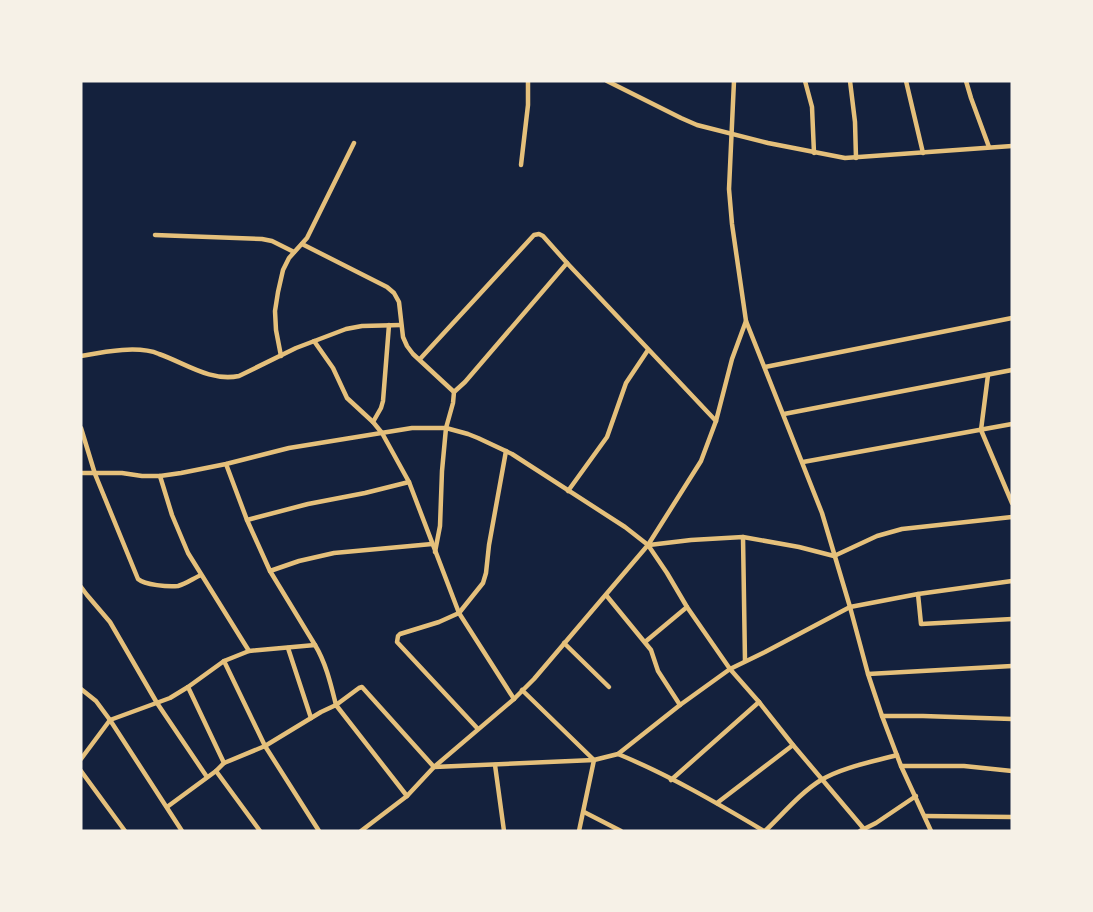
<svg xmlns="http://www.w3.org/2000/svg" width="1093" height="912" font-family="'Alegreya Sans',sans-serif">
	<rect width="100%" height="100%" fill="#14213d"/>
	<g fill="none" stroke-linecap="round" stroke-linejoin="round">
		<g stroke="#e5c07b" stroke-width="4.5">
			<polyline points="607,81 681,118 697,125 768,143 845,158 1012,146"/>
			<polyline points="805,81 812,107 814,153"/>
			<polyline points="850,81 855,122 856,158"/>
			<polyline points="906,81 923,153"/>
			<polyline points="966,81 971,98 989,147"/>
			<polyline points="521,165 528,105 528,81"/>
			<polyline points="155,235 262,239 272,241 294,252"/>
			<polyline points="302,244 387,287 394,293 399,302 403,337 407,346 413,354 454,392"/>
			<polyline points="746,321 822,513 850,607 868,674 882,716 901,766 931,831"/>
			<polyline points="314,341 333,368 347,398 373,422 382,433 409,482 459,613 514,699"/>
			<path d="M81,356C103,352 138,345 159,354C185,363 210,382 239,376L296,348L346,329L362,326L401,325"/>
			<polyline points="281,356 276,330 275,311 278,292 283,270 289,258 307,238 354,143"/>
			<polyline points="420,359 534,235 539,234 543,236 567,263"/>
			<polyline points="765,367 1012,318"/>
			<polyline points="988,375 981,430 1012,503"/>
			<polyline points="784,414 1012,370"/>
			<polyline points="373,422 381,408 383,401 389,325"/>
			<path d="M81,428L95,474L138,579C145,585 168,587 178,586C186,584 194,578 201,575"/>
			<polyline points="803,462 1012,424"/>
			<polyline points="226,464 247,520 270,571 315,645"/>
			<polyline points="81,473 122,473 142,476 160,476 181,473 226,464 289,448 412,428 446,428 468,434 478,438 512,454 625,527 648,545 667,573 687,607 730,669 759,702 793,745 864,829"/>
			<path d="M160,476L172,515L188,553L249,651L315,645C326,663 331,685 336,705L359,688L362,687L434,767L594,760L618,754L680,705L730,669L765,652L850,607L918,594L1012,581"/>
			<polyline points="568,491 607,437 626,383 648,350"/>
			<polyline points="247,520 308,504 365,493 409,482"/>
			<polyline points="743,537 745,661"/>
			<polyline points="649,545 691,540 743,537 799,547 834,556 877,536 902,529 1012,517"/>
			<polyline points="435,552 440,526 442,471 446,428 453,403 454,392 465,382 567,263 716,421"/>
			<polyline points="270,571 299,561 334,553 432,544"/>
			<polyline points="81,587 87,595 110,622 157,703 207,777"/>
			<polyline points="918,594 921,624 1012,619"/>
			<polyline points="606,595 651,650 658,671 680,705"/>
			<polyline points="645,642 687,607"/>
			<polyline points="564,643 609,687"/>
			<polyline points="288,648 311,718"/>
			<polyline points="224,661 265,746 319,831"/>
			<polyline points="868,674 1012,666"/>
			<polyline points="188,687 224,763"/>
			<polyline points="81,689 96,701 110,720 182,831"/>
			<polyline points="522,690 594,760 579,831"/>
			<polyline points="882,716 923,716 1012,719"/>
			<polyline points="478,729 397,642 398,636 400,634 439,622 459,613 483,583 486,573 489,545 506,451"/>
			<path d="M618,754C669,775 717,803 764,831"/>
			<polyline points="81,759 110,720 170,698 188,687 224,661 249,651"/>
			<polyline points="495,765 504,831"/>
			<polyline points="901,766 964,766 1012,771"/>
			<polyline points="81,771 125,831"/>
			<polyline points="216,771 260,831"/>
			<polyline points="671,780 759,702"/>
			<polyline points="717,803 793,745"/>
			<polyline points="167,807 216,771 224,763 265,746 321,712 336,705 407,796"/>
			<polyline points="584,812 621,831"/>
			<polyline points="925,816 1012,817"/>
			<polyline points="361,831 407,796 434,767 514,699 534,679 648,545 701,461 716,421 732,359 746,321 732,224 729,189 734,81"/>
			<path d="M765,831C783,814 800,793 821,780C843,767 872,762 897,755"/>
			<polyline points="860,831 876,823 916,796"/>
		</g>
	</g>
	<rect width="1093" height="912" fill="none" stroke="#f6f1e7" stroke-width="165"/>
</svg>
